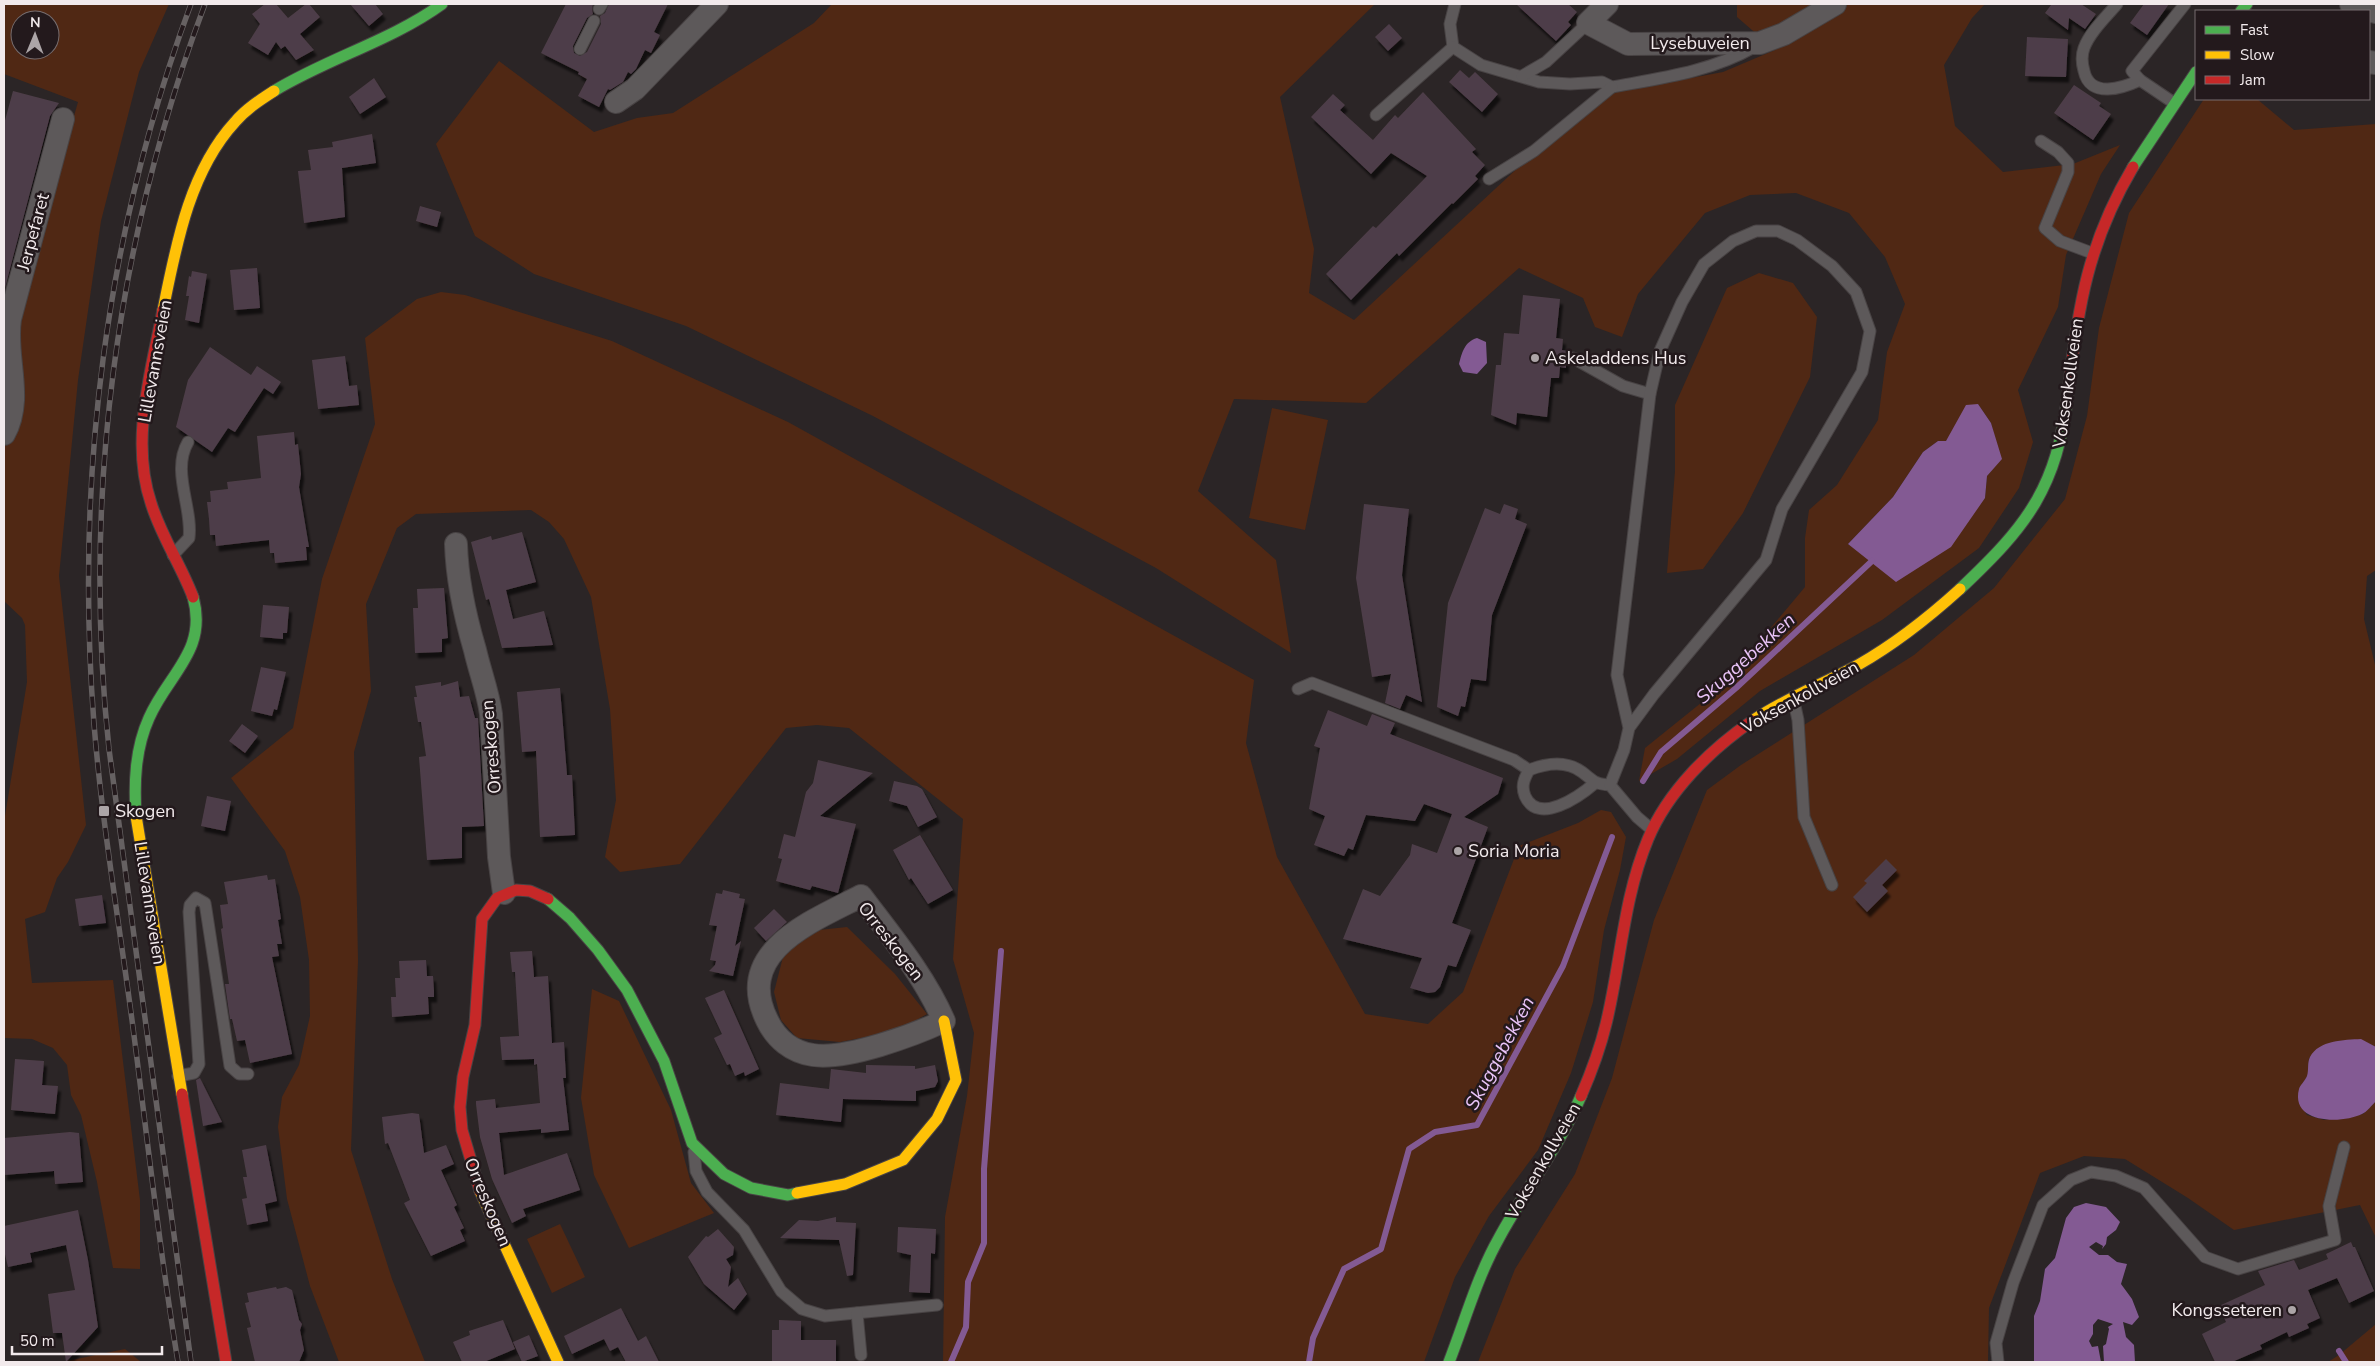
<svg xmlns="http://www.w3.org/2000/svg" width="2380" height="1366" font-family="'Nunito Sans',sans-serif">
	<defs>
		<filter id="shadow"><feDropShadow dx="3" dy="5.5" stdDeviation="1" flood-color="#0009"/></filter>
	</defs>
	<rect width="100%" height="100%" fill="#2b2526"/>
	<g fill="#502814" fill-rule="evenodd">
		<path d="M4,4H169L139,72L101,221L78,380L59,576L86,825L68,862L57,878L45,912L25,919L32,983L113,980L140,1200V1269L113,1268L97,1182L81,1115L71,1095L67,1065L53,1048L32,1039L4,1038V822L27,682L25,625L22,618L4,601V444L15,324L78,102L4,74ZM20,20H50V50H20Z"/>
		<path d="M832,4H1375L1280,97L1314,249L1309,293L1354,320L1595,96L1723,72L1775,50L1737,17V4H1985L1972,18L1944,65L1955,126L2003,172L2073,164L2120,145L2101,174L2066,255L2058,307L2018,390L2033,442L2019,488L1979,548L1882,620L1760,691L1677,759L1639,781L1645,748L1722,686L1805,587V538L1809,510L1837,485L1878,420L1887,352L1905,304L1885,257L1849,213L1796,193L1750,195L1705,213L1638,294L1622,337L1595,327L1583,298L1519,268L1366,403L1234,399L1198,491L1276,560L1291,653L1156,568L873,416L686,326L534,274L475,236L436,144L499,61L594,132L637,118L673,113L814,23ZM1978,404L1991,423L2001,459L1987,476L1985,498L1872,561L1848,544L1893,497L1923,452L1938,441H1946Z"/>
		<path d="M2204,99H2257L2294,130L2376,124V570L2367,576L2364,619L2376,669V1047C2346,1031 2337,1044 2309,1058L2308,1075L2299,1089V1103L2307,1115L2324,1120L2363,1114L2376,1101V1238L2360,1205L2234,1230L2188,1198L2125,1159L2084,1156L2040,1173L1989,1308L1988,1362H1478L1515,1269L1575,1174L1612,1078L1654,920L1707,790L1741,765L1914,655L1994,588L2065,499L2087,416L2099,328L2129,213Z"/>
		<polygon points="1759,273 1793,283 1817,317 1810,377 1743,513 1703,569 1667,573 1675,471 1675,405 1727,288"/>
		<polygon points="441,292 465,295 612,341 788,422 1254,680 1246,743 1277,857 1365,1014 1428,1024 1463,992 1519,846 1578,823 1601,810 1611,812 1626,837 1620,870 1604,930 1593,1002 1571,1073 1538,1150 1489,1216 1455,1277 1424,1362 943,1362 945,1217 967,1096 974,1033 953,959 963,819 849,728 817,725 786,728 680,864 620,872 605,857 616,800 610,709 591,597 564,539 549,522 531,510 416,514 397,528 366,604 371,691 354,752 358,961 351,1150 392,1279 425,1362 339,1362 310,1286 287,1199 278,1127 282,1097 299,1065 310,1016 309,960 300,897 285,851 231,778 293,728 322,579 375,424 365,338 417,299"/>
		<polygon points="1272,408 1328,420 1305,530 1249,518"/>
		<polygon points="847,927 895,974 927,1014 897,1031 840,1042 797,1038 781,1020 774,992 784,953 819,930"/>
		<polygon points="592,989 619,1001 671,1110 691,1183 714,1213 629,1248 594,1175 581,1098"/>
		<polygon points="560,1224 585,1277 552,1293 527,1239"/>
		<polygon points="2376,1324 2376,1362 2328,1362 2339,1355"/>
		<polygon points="125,1349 141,1362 62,1362"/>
	</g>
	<g fill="#835a93">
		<path d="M1477,338L1486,342L1487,363L1477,374L1463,372L1459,364C1462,353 1464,342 1477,338Z"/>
		<polygon points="1978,404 1991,423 2002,459 1987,476 1985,498 1951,547 1896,582 1848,544 1893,497 1923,452 1938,441 1946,441 1966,405"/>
		<path d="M2361,1039L2376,1047V1101C2372,1105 2367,1112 2362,1114C2342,1124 2290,1124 2299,1089C2300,1085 2305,1081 2307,1076C2309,1070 2307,1063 2310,1057C2319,1040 2344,1040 2361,1039Z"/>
		<polygon points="2086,1203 2106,1207 2120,1222 2116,1230 2107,1237 2106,1244 2102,1249 2103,1246 2096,1242 2089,1247 2099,1255 2108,1255 2117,1262 2127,1264 2121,1284 2132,1299 2139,1317 2132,1325 2123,1322 2126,1337 2134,1345 2135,1362 2104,1362 2103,1346 2106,1344 2109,1329 2108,1327 2113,1324 2098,1319 2093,1325 2093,1334 2089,1341 2092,1347 2098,1346 2101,1362 2034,1362 2034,1316 2040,1301 2045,1269 2055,1258 2066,1218 2074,1207"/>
	</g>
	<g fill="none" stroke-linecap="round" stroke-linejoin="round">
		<g stroke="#835a93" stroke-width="6">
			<polyline points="1643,781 1661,752 1736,688 1872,561"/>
			<polyline points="2339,1351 2346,1362"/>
			<polyline points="951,1362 966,1327 968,1282 984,1243 984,1169 1001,951"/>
			<polyline points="1309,1362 1313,1338 1344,1269 1381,1249 1409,1149 1435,1132 1477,1125 1563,966 1612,837"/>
		</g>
	</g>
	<g fill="#4e3e48" filter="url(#shadow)">
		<polygon points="265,4 276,4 288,18 306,4 309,4 320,17 300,34 314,50 296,60 285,46 281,49 276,42 268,55 248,43 260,24 252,14"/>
		<polygon points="350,4 375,4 383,14 369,26"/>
		<polygon points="566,4 593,4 592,9 593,14 587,18 573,46 574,53 580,56 587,52 601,24 600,16 605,13 609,4 668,4 654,32 660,35 651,53 645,50 636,69 631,74 628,72 623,82 610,90 608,89 599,107 578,96 587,79 578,74 579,72 541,53"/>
		<polygon points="1516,4 1568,4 1577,12 1568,22 1571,25 1556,41"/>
		<polygon points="2049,4 2081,4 2096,14 2085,29 2069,18 2068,30 2045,13 2051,5"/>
		<polygon points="2144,4 2169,4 2147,35 2130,23"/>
		<polygon points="1389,24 1402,38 1388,51 1375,37"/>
		<polygon points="2027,37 2068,39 2066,77 2025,76"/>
		<polygon points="1460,70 1469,78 1475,72 1498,94 1482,112 1449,82"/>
		<polygon points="374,78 386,97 360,114 349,97"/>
		<polygon points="2074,85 2101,103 2099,106 2111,114 2093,140 2054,113"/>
		<polygon points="13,91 59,103 50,116 5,288 4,124"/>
		<polygon points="1423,92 1476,149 1472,152 1485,165 1475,176 1478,179 1453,204 1452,203 1399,256 1397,253 1351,300 1326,274 1373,226 1376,228 1427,176 1391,153 1371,174 1311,117 1333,94 1345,105 1340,110 1373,140 1395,115 1398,118"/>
		<polygon points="372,134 376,163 342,168 345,217 304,223 298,171 311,170 308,150 333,147 332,142"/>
		<polygon points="420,206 441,212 437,227 416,221"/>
		<polygon points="257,268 260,308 234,310 230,270"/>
		<polygon points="192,271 207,274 199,323 185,320 189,296 186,296 189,276 191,277"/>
		<polygon points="1523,295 1560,299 1556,338 1563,339 1562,350 1568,351 1566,358 1566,368 1560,367 1559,378 1551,378 1547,417 1517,413 1516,425 1491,415 1496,365 1501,365 1504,333 1519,334"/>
		<polygon points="210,347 251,375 257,366 281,382 273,394 264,388 235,432 228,428 212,452 176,427 188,380"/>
		<polygon points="345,356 349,386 357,385 359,405 318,409 312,360"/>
		<polygon points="294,432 295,445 298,444 301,474 299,487 309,547 306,547 307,560 275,563 274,553 270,553 269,540 216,546 215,535 210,535 209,519 207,502 211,502 210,491 228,489 227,482 261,478 257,436"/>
		<polygon points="1364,504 1409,509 1402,575 1422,702 1406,695 1400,709 1385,703 1391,674 1372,677 1356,578"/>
		<polygon points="1504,504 1518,509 1515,519 1527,524 1492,615 1486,681 1471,679 1465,707 1461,706 1458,716 1437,707 1448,603 1485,508 1500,514"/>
		<polygon points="522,532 536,582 506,590 513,619 544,611 553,645 502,648 489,599 486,600 471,542 491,536 492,540"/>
		<polygon points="444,588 448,638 442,639 442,652 415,653 413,608 418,608 417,589"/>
		<polygon points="263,605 289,607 287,633 283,633 283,639 260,637"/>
		<polygon points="261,667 286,672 277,710 274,709 272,716 251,711"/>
		<polygon points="458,681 460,697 469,696 475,718 478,718 484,826 462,827 462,858 427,860 419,757 426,756 421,722 418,722 414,697 417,697 415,686 441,682 441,686"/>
		<polygon points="560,688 567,775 572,775 575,835 540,837 536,751 522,752 517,692"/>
		<polygon points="1328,710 1367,726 1372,714 1395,723 1390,734 1503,778 1498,794 1464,817 1488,827 1452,923 1471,930 1456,967 1448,965 1440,987 1435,992 1428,993 1410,988 1422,958 1343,939 1363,889 1380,896 1410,855 1412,844 1437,853 1452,814 1424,804 1415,821 1366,815 1353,850 1348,848 1344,856 1314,845 1325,816 1309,809 1320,748 1314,746"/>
		<polygon points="242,724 258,736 245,753 229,741"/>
		<polygon points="818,760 873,773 820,816 856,824 838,893 812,886 810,890 776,881 782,859 778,858 784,834 795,837 806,792 813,783"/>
		<polygon points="894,781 917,786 922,789 937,817 918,827 907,806 889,801"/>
		<polygon points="207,796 231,801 225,831 201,826"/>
		<polygon points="920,835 953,890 928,904 911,878 909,880 893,850"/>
		<polygon points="1886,859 1897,870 1882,885 1888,891 1867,912 1853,897 1867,883 1864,881"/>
		<polygon points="267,875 268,880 275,879 281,919 278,920 282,944 277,944 279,956 272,957 292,1054 250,1063 245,1040 237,1041 232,1019 230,1019 225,984 229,984 221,929 223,928 220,905 228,904 224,882"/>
		<polygon points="723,890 740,894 739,898 745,899 735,946 741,941 733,976 709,971 715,965 716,961 710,960 717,926 709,925 716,893 722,894"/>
		<polygon points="102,895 106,923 79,926 75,899"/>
		<polygon points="774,909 787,922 766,941 754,928"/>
		<polygon points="532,951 534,977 548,976 552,1043 564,1042 566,1078 563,1078 569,1130 541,1133 541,1129 499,1133 504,1175 567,1153 580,1190 523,1209 526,1216 512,1223 492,1179 480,1137 476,1104 476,1101 495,1099 496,1108 540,1103 537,1064 534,1065 534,1059 502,1060 500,1037 519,1036 515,972 512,972 510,952"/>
		<polygon points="426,960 427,976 433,976 434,991 434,997 428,997 429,1014 392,1017 391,997 396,997 395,978 400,978 399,961"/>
		<polygon points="724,990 759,1069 745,1076 744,1072 735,1076 730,1064 727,1065 714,1038 722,1034 705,998"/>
		<polygon points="15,1059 44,1061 42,1085 58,1086 55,1114 11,1110"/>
		<polygon points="866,1065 915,1066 915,1069 935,1065 938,1081 935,1087 916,1091 916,1101 843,1099 841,1122 776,1115 780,1083 829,1089 831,1069 866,1073"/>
		<polygon points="200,1078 222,1122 203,1126 196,1080"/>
		<polygon points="412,1113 419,1114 424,1153 446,1145 454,1164 441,1170 457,1205 454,1207 464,1228 460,1230 465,1241 431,1256 404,1203 410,1200 388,1143 385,1144 382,1117"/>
		<polygon points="70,1132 79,1133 83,1182 55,1184 54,1171 4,1175 4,1138"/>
		<polygon points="266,1145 277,1201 265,1204 268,1221 247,1225 242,1199 247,1198 243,1177 247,1177 242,1150"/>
		<polygon points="78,1210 88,1260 98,1327 66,1362 62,1333 53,1333 48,1294 75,1290 66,1245 30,1253 32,1262 8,1267 4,1250 4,1226"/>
		<polygon points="836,1217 836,1222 856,1223 853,1275 847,1276 839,1240 780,1238 799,1220 818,1221"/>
		<polygon points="898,1227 936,1229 935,1254 931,1253 930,1293 909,1292 911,1255 897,1252"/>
		<polygon points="718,1229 734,1247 733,1255 726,1259 731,1267 728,1287 738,1278 747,1294 734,1310 704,1284 688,1257 706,1236 708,1237"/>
		<polygon points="2351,1242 2353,1247 2355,1247 2374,1291 2349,1303 2337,1278 2308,1290 2320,1318 2307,1324 2309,1328 2289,1337 2287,1332 2260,1345 2262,1349 2232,1362 2215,1362 2202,1334 2226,1322 2219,1306 2265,1285 2258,1271 2294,1260 2299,1270 2328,1259 2326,1254"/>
		<polygon points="276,1287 277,1289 286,1287 292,1290 299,1320 302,1324 300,1330 304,1350 299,1362 255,1362 247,1328 251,1327 245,1303 249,1302 247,1293"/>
		<polygon points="621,1308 638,1341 646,1336 659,1362 626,1362 618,1347 610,1351 604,1339 572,1354 564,1336"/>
		<polygon points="503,1320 515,1349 484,1362 462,1362 453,1342 470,1335 469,1331"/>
		<polygon points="779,1320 801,1321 801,1340 836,1340 836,1362 772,1362 772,1330 779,1330"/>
		<polygon points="529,1335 538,1356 522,1362 513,1342"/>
	</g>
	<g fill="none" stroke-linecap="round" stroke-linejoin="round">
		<defs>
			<g id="lane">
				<path d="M1455,4L1450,24L1453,47L1481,65L1539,82L1570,84L1602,82L1612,87C1661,78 1710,72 1754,47"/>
				<path d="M2117,4C2106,17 2090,32 2084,48C2081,56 2082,64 2084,71C2090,99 2123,88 2140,80"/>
				<polyline points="599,9 602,4"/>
				<polyline points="580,49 594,21"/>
				<polyline points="1522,76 1546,62 1588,23"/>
				<polyline points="2174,103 2140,80 2132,71 2185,4"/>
				<polyline points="1376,115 1453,47"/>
				<polyline points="2041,141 2058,152 2068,163 2068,172 2045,228 2060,241 2092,253"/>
				<polyline points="1489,179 1534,151 1612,87"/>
				<polyline points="1573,358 1623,386 1650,394"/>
				<path d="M173,555L189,538C193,508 171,471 188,442"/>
				<polyline points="1298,689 1312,683 1514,760 1529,770"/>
				<polyline points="1793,697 1798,720 1804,817 1832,885"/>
				<path d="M1595,783C1580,796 1538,826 1525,796C1521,786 1524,779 1529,770C1547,763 1566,760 1582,772C1594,781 1594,784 1610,785L1637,817L1651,829"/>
				<polyline points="1610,785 1624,750 1629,728 1654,694 1766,560 1782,509 1862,372 1870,331 1856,292 1832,266 1797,240 1778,231 1756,231 1733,241 1704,264 1682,302 1660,351 1650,394 1617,675 1629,728"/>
				<polyline points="178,1076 194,1073 199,1064 189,912 190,905 196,898 205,903 206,909 230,1066 239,1074 248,1074"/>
				<polyline points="694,1152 696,1171 707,1192 744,1230 781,1291 802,1309 825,1316 937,1305"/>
				<polyline points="857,1313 861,1355"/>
				<polyline points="1998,1362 1996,1343 2013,1283 2043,1205 2071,1180 2091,1172 2116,1176 2144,1188 2205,1257 2238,1269 2335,1240 2329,1206 2344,1147"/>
			</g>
			<g id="street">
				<polyline points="1607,4 1588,23 1628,44 1760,43 1784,34 1835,4"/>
				<polyline points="2351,4 2376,12"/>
				<polyline points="2369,62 2376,63"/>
				<polyline points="616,102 635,89 717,4"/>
				<path d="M4,434C24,398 4,357 10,319L63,119"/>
				<path d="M456,544C457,579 465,616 475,650C480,672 488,692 491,714L499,857L504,893"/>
				<path d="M861,896C891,936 924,975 944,1021C914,1035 847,1060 813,1055C792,1052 776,1039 767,1020C733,951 813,921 861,896Z"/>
			</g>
			<g id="fast">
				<polyline points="2241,11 2247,4"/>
				<path d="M274,91C328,58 391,41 442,4"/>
				<polyline points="2133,167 2196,72"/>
				<path d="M1960,589C2028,525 2057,488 2068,393"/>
				<path d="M136,816C134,783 135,749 149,718C168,674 208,651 193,597"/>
				<polyline points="548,899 570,918 598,950 627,990 664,1061 692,1143 724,1174 751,1188 788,1195 797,1193"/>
				<path d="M1449,1362C1465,1321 1477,1277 1499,1238C1525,1190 1559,1147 1581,1096"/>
			</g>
			<g id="slow">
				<path d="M163,310C176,246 189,172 235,122C246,109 260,100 274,91"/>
				<path d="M1752,721C1786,698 1823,684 1858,665C1895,644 1928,618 1960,589"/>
				<polyline points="136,816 182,1094"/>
				<polyline points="480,1191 558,1362"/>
				<polyline points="797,1193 845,1184 903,1160 937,1119 956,1080 944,1021"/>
			</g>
			<g id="jam">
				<path d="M163,310C151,372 130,441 151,503C161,536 181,565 193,597"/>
				<path d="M2068,393C2078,306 2088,243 2133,167"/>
				<polyline points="182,1094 226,1362"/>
				<path d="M1581,1096C1591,1073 1600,1049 1606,1024C1621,963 1623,899 1648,839C1668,791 1710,750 1752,721"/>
				<polyline points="480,1191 462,1130 460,1107 463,1077 475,1025 482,919 497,898 516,890 530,891 548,899"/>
			</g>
		</defs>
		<use href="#lane" stroke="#484344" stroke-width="13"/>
		<use href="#street" stroke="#484344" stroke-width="24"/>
		<use href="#fast" stroke="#484344" stroke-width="13"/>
		<use href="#slow" stroke="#484344" stroke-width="13"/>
		<use href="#jam" stroke="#484344" stroke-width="13"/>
		<use href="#lane" stroke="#5d595a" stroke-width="11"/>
		<use href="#street" stroke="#5d595a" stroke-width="22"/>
		<use href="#fast" stroke="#4caf50" stroke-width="11"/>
		<use href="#slow" stroke="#ffc107" stroke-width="11"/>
		<use href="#jam" stroke="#c62828" stroke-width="11"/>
		<defs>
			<g id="rail">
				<path d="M178,1362C159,1249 147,1134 132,1020C119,922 102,823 94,724C75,479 105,235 191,4"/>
				<path d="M191,1362L109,749C82,497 116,240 205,4"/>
			</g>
		</defs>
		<use href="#rail" stroke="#666162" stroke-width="5.5"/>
		<use href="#rail" stroke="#23191c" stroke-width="4" stroke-dasharray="11" stroke-linecap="butt"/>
	</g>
	<g fill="#aca5a7" stroke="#23191c" stroke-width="2">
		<circle cx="1535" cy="358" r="5"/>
		<rect x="98" y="805" width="12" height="12" rx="2.5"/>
		<circle cx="1458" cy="851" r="5"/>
		<circle cx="2292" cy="1310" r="5"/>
	</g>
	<g text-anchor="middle" stroke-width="5" stroke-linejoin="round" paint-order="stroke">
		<g font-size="18" fill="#f2eaec" stroke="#23191c">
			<text x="1700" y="49">Lysebuveien</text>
			<text transform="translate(33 232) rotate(-75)" y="6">Jerpefaret</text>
			<text transform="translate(155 361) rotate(-80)" y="6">Lillevannsveien</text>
			<text transform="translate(2068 383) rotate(-82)" y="6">Voksenkollveien</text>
			<text transform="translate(1800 697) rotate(-29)" y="6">Voksenkollveien</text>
			<text transform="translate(491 747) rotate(-95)" y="6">Orreskogen</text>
			<text transform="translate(150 903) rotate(81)" y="6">Lillevannsveien</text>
			<text transform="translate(891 941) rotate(52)" y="6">Orreskogen</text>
			<text transform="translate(1543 1161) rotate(-60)" y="6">Voksenkollveien</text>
			<text transform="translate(488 1202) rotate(67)" y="6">Orreskogen</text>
		</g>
		<g font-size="18" fill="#f2eaec" stroke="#23191c" text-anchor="start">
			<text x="1545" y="364">Askeladdens Hus</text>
			<text x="115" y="817">Skogen</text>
			<text x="1468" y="857">Soria Moria</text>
			<text x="2282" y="1316" text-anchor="end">Kongsseteren</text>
		</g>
		<g font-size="19" font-style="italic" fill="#eac4f9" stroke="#23191c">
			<text transform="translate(1745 658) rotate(-42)" y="7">Skuggebekken</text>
			<text transform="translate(1499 1053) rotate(-62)" y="7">Skuggebekken</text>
		</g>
	</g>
	<rect width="2380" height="1366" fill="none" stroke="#f2eaec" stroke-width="10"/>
	<rect x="2195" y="10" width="175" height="90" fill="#23191c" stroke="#766d6f"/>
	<rect x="2205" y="26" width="25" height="8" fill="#4caf50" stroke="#766d6f"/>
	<text x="2240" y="35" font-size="15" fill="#f2eaec">Fast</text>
	<rect x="2205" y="51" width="25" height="8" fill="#ffc107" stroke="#766d6f"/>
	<text x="2240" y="60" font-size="15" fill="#f2eaec">Slow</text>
	<rect x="2205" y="76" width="25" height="8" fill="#c62828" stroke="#766d6f"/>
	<text x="2240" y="85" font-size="15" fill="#f2eaec">Jam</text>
	<g transform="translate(35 35) rotate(1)"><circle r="24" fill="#23191c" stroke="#766d6f"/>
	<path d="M0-4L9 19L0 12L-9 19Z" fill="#aca5a7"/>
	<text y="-8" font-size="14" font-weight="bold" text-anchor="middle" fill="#f2eaec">N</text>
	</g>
	<path d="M12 1346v8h150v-8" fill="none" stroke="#f2eaec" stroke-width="2.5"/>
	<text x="20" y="1346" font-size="15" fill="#f2eaec" stroke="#23191c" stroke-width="4" paint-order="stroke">50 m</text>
</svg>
